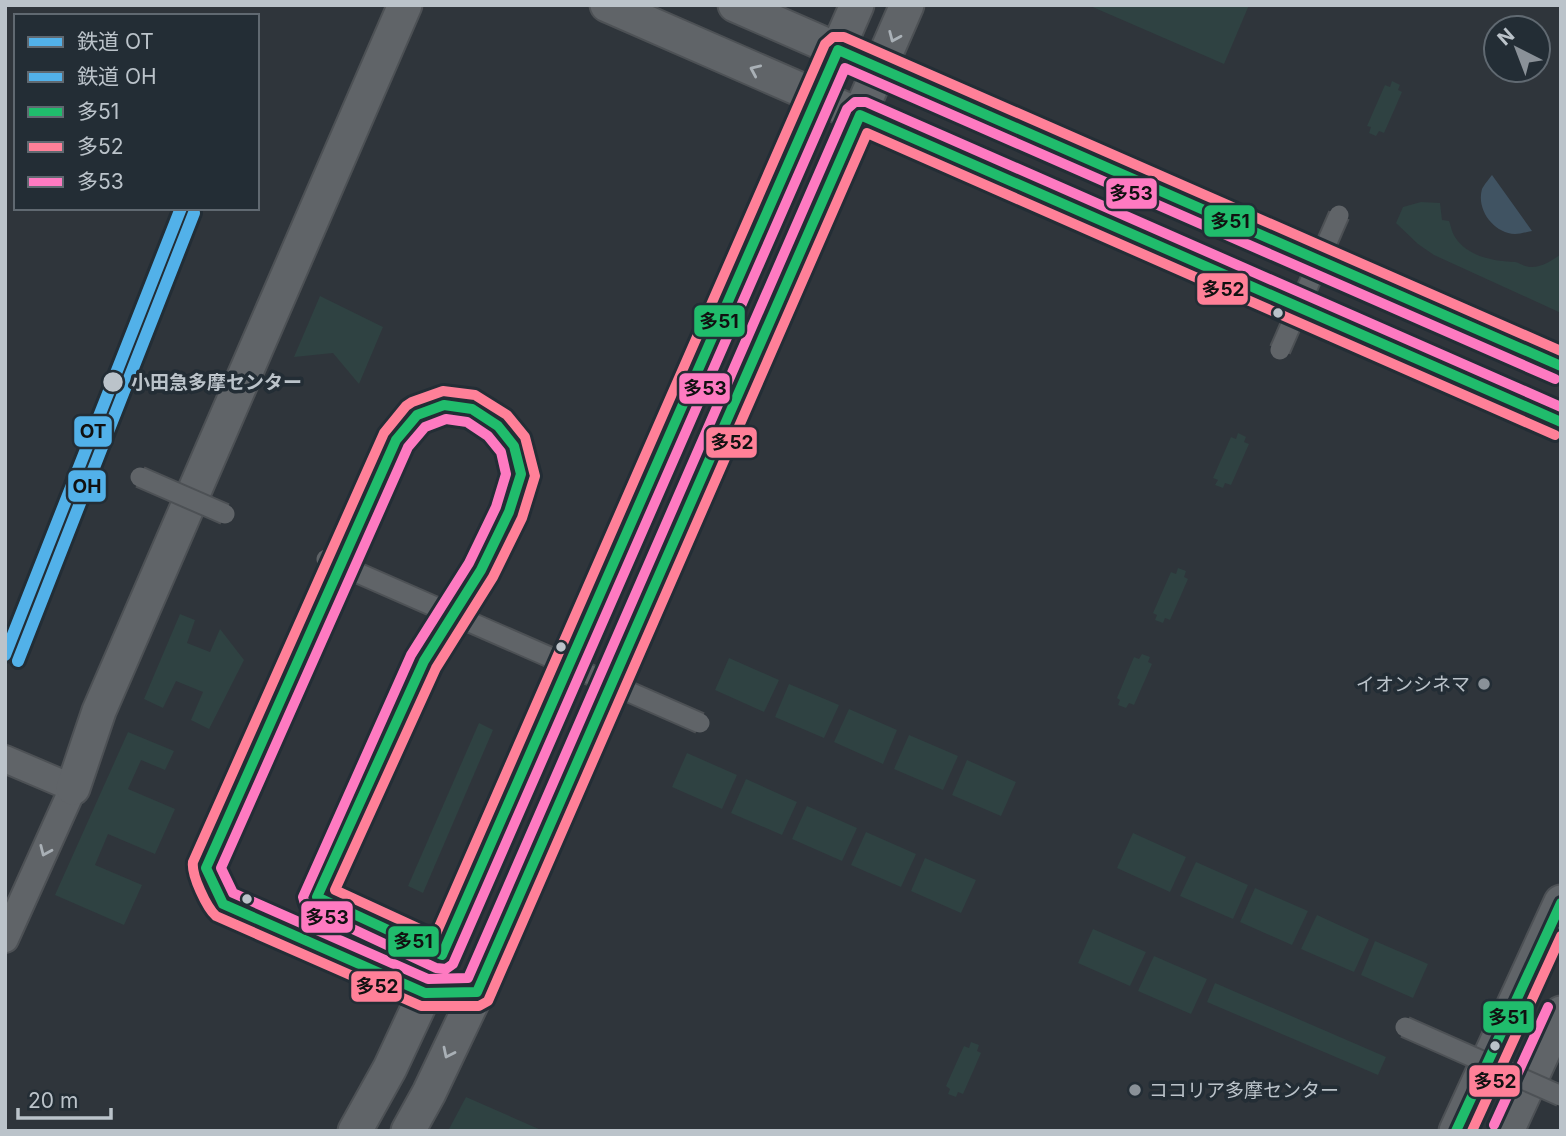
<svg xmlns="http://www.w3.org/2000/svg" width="1566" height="1136" font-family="Inter,'Noto Sans JP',sans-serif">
	<rect width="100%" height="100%" fill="#2f353b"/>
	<g fill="#2f4242">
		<polygon points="1088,5 1249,5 1224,64"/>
		<polygon points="1392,81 1400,85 1398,90 1402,92 1384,133 1379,131 1376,136 1369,133 1371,127 1367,126 1385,85 1390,87"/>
		<path d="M1421,202L1440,203L1442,220L1449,221C1451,226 1452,233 1455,237C1468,257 1493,261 1515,262C1520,263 1525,267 1530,267C1541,268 1553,260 1561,254V313L1434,255L1418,244L1396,223L1403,207Z"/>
		<polygon points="320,296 383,327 359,384 333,353 294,357"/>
		<polygon points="1238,433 1246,437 1244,442 1249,444 1231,485 1225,483 1223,488 1215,485 1218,480 1213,478 1231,437 1236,439"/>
		<polygon points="1178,568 1186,571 1184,577 1188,579 1170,620 1165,618 1163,623 1155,620 1157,615 1153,613 1171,572 1176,574"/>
		<polygon points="180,614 195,620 187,643 210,652 220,629 244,660 209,729 191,720 203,692 176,681 163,708 144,699"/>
		<polygon points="1142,654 1150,657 1148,662 1152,664 1134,705 1129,703 1126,708 1118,705 1120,700 1117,698 1134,657 1139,659"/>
		<polygon points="729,658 779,680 764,712 715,690"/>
		<polygon points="789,684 839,705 824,738 775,717"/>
		<polygon points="849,709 897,730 883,764 834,742"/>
		<polygon points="479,723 493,730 423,893 408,886"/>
		<polygon points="128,732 174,751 165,770 141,760 128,789 175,809 155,854 108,834 95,865 142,885 124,925 55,895"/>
		<polygon points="909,735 958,756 943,790 894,769"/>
		<polygon points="687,753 737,775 722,809 672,787"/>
		<polygon points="967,760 1016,782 1001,816 952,795"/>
		<polygon points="746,779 797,802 782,835 731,813"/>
		<polygon points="807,806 857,828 842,861 792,839"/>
		<polygon points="866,832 916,854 901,887 851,865"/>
		<polygon points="1133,833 1186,857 1170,892 1117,868"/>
		<polygon points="925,858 976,880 961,913 911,891"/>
		<polygon points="1196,862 1248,885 1233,919 1180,896"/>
		<polygon points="1255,888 1308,911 1292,945 1240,922"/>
		<polygon points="1317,915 1369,939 1354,972 1301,949"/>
		<polygon points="1093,929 1146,952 1130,986 1078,963"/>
		<polygon points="1375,941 1428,964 1413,998 1361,975"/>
		<polygon points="1154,956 1207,979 1191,1014 1138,991"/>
		<polygon points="1215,983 1386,1057 1378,1075 1207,1002"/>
		<polygon points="971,1042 979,1045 977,1051 981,1053 963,1094 958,1092 956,1097 948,1094 950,1089 946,1086 964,1046 969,1048"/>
		<polygon points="466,1097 541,1130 540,1131 448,1131"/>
	</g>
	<path fill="#405362" d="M1492,175L1532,231C1527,232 1520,234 1515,234C1494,233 1476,210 1482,189C1484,185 1489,179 1492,175Z"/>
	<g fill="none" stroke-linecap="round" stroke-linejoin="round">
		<defs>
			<polyline id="minor" points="5,759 73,788 5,939"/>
			<g id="tertiary">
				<polyline points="607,5 1561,422"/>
				<polyline points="735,5 1561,366"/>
				<polyline points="73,788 99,711 405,5"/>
				<polyline points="355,1131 390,1068 425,993 857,5"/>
				<polyline points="408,1131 429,1093 477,992 907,5"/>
				<polyline points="1456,1131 1561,902"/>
				<polyline points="1507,1131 1561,1013"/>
			</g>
		</defs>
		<use href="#minor" stroke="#4d5155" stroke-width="30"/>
		<use href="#tertiary" stroke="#4d5155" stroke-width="37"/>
		<use href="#minor" stroke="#606468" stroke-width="26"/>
		<use href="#tertiary" stroke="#606468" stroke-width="33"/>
		<defs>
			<g id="pedestrian-bridge">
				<polyline points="1280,350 1339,215"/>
				<polyline points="140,477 225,514"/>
				<polyline points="326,559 700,723"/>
				<polyline points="1405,1027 1561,1096"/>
			</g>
		</defs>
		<use href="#pedestrian-bridge" stroke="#4d5155" stroke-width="23" stroke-linecap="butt"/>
		<use href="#pedestrian-bridge" stroke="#606468" stroke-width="19"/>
		<defs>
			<g id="bus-1">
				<polyline points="1561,366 838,50 442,955 317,897 424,661 481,570 509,512 521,474 514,446 498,426 472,409 444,405 417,415 396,440 206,868 223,904 425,993 477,992 860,115 1561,422"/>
				<polyline points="1456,1131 1561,903"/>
			</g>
			<g id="bus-2">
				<path d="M1555,435L867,133L488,1001L479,1006H421L216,916C207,908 191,875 193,862L384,433L406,406L412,402L443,391L475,395L507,415L525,437L535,476L522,518L493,577L436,668L335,890L435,936L825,44L833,37H844L1561,351"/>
				<polyline points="1472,1131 1561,936"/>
			</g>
			<g id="bus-3">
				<polyline points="1555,379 845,68 453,964 446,969 436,968 310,909 305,904 303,897 411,655 469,563 496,507 506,474 501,452 488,436 467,422 446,419 425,427 408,447 221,868 233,893 428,979 468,978 847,109 855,102 866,102 1561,407"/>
				<polyline points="1494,1125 1548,1007"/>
			</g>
		</defs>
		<use href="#bus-1" stroke="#232d35" stroke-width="16"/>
		<use href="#bus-2" stroke="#232d35" stroke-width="16"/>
		<use href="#bus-3" stroke="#232d35" stroke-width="16"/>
		<use href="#bus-1" stroke="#20bc6c" stroke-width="10"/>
		<use href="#bus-2" stroke="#ff8098" stroke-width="10"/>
		<use href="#bus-3" stroke="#fe7ac1" stroke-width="10"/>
		<defs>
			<polyline id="rail-1" points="5,655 181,208"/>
			<polyline id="rail-2" points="18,661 194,213"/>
		</defs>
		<use href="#rail-1" stroke="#232d35" stroke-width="18"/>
		<use href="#rail-2" stroke="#232d35" stroke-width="18"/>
		<use href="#rail-1" stroke="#52b1e9" stroke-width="12"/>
		<use href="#rail-2" stroke="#52b1e9" stroke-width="12"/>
	</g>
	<defs><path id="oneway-chevron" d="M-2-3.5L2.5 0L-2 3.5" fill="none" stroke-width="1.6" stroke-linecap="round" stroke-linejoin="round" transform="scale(1.75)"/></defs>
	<g stroke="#a9b0b6">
		<use href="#oneway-chevron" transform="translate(894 37) rotate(113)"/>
		<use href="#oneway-chevron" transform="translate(755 70) rotate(-156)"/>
		<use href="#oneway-chevron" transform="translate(45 851) rotate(114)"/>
		<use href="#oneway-chevron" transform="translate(448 1053) rotate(116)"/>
	</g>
	<g fill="#bbc3ca" stroke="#232d35" stroke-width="2.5">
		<circle cx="1278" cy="313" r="6"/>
		<circle cx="113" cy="382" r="11"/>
		<circle cx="561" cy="647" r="6"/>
		<circle cx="247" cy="899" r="6"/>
		<circle cx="1495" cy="1046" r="6"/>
	</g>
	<g fill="#8a9198" stroke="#232d35" stroke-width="2.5">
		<circle cx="1484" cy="684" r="7"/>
		<circle cx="1135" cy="1090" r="7"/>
	</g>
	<g text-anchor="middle" stroke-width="7" stroke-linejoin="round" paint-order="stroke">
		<g font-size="19" font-weight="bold" fill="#bbc3ca" stroke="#232d35" text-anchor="start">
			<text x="131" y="389">小田急多摩センター</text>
		</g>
		<g font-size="19" fill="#bbc3ca" stroke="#232d35" text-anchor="end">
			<text x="1470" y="691">イオンシネマ</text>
			<text x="1149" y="1097" text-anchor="start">ココリア多摩センター</text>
		</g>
	</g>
	<g stroke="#232d35" stroke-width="2.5">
		<rect x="1105" y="177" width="53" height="33" rx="7" fill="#fe7ac1"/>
		<rect x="1203" y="204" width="53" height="34" rx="7" fill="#20bc6c"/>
		<rect x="1196" y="272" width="53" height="34" rx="7" fill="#ff8098"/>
		<rect x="693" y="304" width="53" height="34" rx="7" fill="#20bc6c"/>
		<rect x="678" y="372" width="53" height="33" rx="7" fill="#fe7ac1"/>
		<rect x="73" y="415" width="40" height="33" rx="7" fill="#52b1e9"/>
		<rect x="705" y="426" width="53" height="33" rx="7" fill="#ff8098"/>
		<rect x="67" y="469" width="40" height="34" rx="7" fill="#52b1e9"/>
		<rect x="300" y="900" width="54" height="34" rx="7" fill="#fe7ac1"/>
		<rect x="387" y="925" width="53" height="33" rx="7" fill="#20bc6c"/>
		<rect x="350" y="970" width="53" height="33" rx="7" fill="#ff8098"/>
		<rect x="1482" y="1000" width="53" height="34" rx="7" fill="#20bc6c"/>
		<rect x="1468" y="1064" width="53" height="34" rx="7" fill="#ff8098"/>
	</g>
	<g font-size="19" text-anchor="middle" font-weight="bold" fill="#111">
		<text x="1131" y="200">多53</text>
		<text x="1230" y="228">多51</text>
		<text x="1223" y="296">多52</text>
		<text x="719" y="328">多51</text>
		<text x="705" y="395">多53</text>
		<text x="93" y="438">OT</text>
		<text x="732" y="449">多52</text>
		<text x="87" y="493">OH</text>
		<text x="327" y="924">多53</text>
		<text x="413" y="948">多51</text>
		<text x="377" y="993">多52</text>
		<text x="1508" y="1024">多51</text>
		<text x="1495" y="1088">多52</text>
	</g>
	<rect width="1566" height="1136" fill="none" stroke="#bbc3ca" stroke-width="14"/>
	<rect x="14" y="14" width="245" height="196" fill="#232d35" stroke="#606971" stroke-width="2"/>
	<rect x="28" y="37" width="35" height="10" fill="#52b1e9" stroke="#606971" stroke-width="2"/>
	<text x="77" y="49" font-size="21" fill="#bbc3ca">鉄道 OT</text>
	<rect x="28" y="72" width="35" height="10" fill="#52b1e9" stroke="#606971" stroke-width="2"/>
	<text x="77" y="84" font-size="21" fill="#bbc3ca">鉄道 OH</text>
	<rect x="28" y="107" width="35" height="10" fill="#20bc6c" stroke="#606971" stroke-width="2"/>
	<text x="77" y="119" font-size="21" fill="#bbc3ca">多51</text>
	<rect x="28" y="142" width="35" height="10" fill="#ff8098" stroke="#606971" stroke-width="2"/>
	<text x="77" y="154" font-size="21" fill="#bbc3ca">多52</text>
	<rect x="28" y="177" width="35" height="10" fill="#fe7ac1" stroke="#606971" stroke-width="2"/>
	<text x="77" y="189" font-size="21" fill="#bbc3ca">多53</text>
	<g transform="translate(1517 49) rotate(318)"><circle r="33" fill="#232d35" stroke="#606971" stroke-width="2"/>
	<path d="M0-5L12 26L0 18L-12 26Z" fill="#8a9198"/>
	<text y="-10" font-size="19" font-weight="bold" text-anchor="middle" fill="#bbc3ca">N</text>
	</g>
	<path d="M18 1108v10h93v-10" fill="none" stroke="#bbc3ca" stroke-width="3.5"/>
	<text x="28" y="1108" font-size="21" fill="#bbc3ca" stroke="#232d35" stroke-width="5" paint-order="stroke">20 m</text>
</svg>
